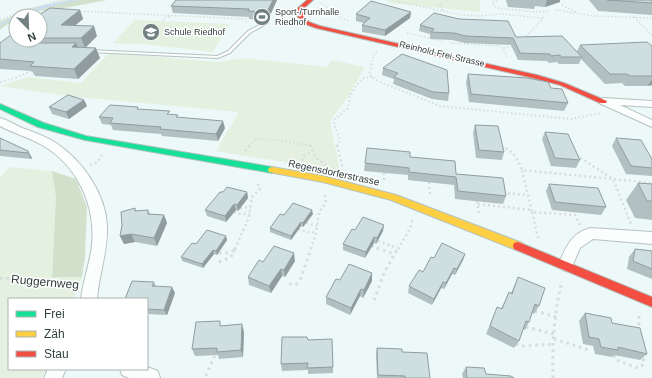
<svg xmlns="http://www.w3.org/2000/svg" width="652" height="378" font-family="Helvetica,sans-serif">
	<rect width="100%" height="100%" fill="#ecf9f8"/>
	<g fill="#e4f1e1">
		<polygon points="385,0 480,0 480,12 390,3"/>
		<polygon points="135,20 230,24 213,52 151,45 113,43"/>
		<polygon points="109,53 218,62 245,58 326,67 332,60 365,67 348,97 330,121 340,171 216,151 239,112 67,96 0,86 28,77 81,83"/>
		<polygon points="9,167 52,171 56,199 52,277 82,277 73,299 9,299 9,369 46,369 42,378 0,378 0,178"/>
	</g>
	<g fill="#d2e1cb">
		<polygon points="68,0 107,0 59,9 38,11 28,16 16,16 16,21 6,25 0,30 0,22 1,21 36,7"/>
		<polygon points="52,171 76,179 87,207 85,257 82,277 52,277 56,198"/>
	</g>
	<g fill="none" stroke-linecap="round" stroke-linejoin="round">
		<g fill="#c8dff6" fill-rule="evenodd">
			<polygon points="73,0 79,0 47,7 21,16 16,16 45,5"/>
			<polygon points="15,16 16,16 16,18 0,26 0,24"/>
		</g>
		<defs>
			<polygon id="lane" points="265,22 268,23 250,33 230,53 218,58 90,52 88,51 90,50 217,56 228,51 248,31"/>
			<g id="street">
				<polygon points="603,98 652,101 652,107 620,105 652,120 652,127 599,103 598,101"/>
				<path d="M0,118C8,120 15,125 22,128C34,132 45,136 56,143C82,160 106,194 107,226C108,251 99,274 97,299H81C83,281 90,263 92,245C96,205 77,165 42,145C28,137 13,133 0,126Z"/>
				<path d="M590,228L652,232V244L593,239L580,248L571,269L566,271L561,269L558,265C566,248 570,234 590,228Z"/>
				<polygon points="147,367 158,371 160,378 129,378 122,375 120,369 147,369"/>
				<polygon points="48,369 66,369 62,378 44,378"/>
			</g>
			<polygon id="fast" points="0,104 44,123 86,136 272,167 276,170 272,173 85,140 38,127 0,109"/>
			<polygon id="slow" points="272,167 323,176 396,195 522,243 523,246 522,249 518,250 514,249 391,200 323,182 269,172 268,170 269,168"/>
			<g id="jam">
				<polygon points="307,0 313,0 304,8 303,16 309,22 320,26 537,75 564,83 607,101 606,103 600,103 560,85 533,78 316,28 305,24 297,16 298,8"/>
				<polygon points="518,242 652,297 652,307 514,249 513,246 514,243"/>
			</g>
		</defs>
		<use href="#lane" stroke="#b4c2c0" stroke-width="2"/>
		<use href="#street" stroke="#b4c2c0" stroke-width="2"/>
		<use href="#fast" stroke="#b4c2c0" stroke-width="2"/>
		<use href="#slow" stroke="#b4c2c0" stroke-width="2"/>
		<use href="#jam" stroke="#b4c2c0" stroke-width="2"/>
		<g stroke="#d8dcdc" stroke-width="1.5" stroke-dasharray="1.5 2" stroke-linecap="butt">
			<polyline points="392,0 461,15 480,16 499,14 542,18"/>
			<polyline points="497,0 492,3 496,8 535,12 550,11"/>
			<polyline points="321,3 341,18 350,21"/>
			<polyline points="562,5 576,12"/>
			<polyline points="29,9 50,10"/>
			<polyline points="48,10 87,0"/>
			<polyline points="443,10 439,5 450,0"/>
			<polyline points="556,10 594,16 652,18"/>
			<polyline points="77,11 246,19 247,22"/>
			<polyline points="320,14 335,13"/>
			<polyline points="634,17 652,35"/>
			<polyline points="0,20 29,9 62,0"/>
			<polyline points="163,21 166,17 172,16"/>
			<polyline points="407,33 442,41"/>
			<polyline points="524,39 544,17"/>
			<polyline points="450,43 499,46 503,48"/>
			<polyline points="507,57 503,48 514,46"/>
			<polyline points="371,65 374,54 377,51"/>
		</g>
		<g stroke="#d8dcdc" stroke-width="2" stroke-dasharray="1.5 2.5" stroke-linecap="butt">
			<polyline points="372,64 369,74 378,81 440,106 571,119 601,113"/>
			<polyline points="0,82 18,77 33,70"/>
			<polyline points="249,146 255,139 279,140 311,146"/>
			<polyline points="337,146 340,140 334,124 335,119 348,108 350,96 358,83 364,78 374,77"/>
		</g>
		<g stroke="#d8dcdc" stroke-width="2.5" stroke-dasharray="2 3" stroke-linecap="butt">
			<polyline points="310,145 316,158 326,165"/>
			<polyline points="337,145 343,169"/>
			<path d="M501,146C512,150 518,159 522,170"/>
			<polyline points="245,151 250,145"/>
			<polyline points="576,155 613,179 652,183"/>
			<polyline points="302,161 304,156 313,151"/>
			<polyline points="90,165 98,162 102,155"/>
			<polyline points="384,173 384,181"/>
			<polyline points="429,182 430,196"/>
			<polyline points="503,193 528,195"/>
			<polyline points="477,201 479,214"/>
			<polyline points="478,204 532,210"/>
			<polyline points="240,208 251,207"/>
			<polyline points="234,212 240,214 250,214"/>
			<polyline points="532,212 538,238"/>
			<polyline points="306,223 317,226"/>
			<polyline points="580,225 575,215 532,212 522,170 613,179 631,224"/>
			<polyline points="298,229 312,233 317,231"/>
			<polyline points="378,241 397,248"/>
			<polyline points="372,246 380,249"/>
			<polyline points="235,249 249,217 252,197 260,189 258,184 259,181"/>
			<polyline points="311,249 316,233 319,212 325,204 326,199 324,193"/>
			<path d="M398,249C403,239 411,231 412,220"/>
		</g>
		<g stroke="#d8dcdc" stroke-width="3" stroke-dasharray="2.5 4" stroke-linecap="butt">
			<polyline points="377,248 394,254"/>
			<polyline points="219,253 229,253 233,251"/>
			<polyline points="219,262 231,257 235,248"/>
			<polyline points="0,278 75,285"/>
			<polyline points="289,284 296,284 301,278 311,248"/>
			<polyline points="374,300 384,273 398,248"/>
			<polyline points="535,311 556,317"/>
			<polyline points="639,316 639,332"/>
			<polyline points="147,319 149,314"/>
			<polyline points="526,327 554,334"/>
			<polyline points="554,339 589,350"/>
			<polyline points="516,344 523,346 554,344"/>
			<polyline points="614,355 616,360 638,368 644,364 643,355"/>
			<polyline points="206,376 215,355"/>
			<path d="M553,378C552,345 554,313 562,281"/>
		</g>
		<use href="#lane" fill="#fcfefe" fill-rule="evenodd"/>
		<use href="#street" fill="#fcfefe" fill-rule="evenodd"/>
		<use href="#fast" fill="#16e098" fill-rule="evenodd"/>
		<use href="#slow" fill="#ffcf43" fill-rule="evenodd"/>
		<use href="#jam" fill="#f24e42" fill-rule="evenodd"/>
	</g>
	<g fill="#b2c0c2">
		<polygon points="176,0 277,0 268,20 249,19 249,17 173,13 171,6"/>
		<polygon points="506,0 560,0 560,2 545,7 535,6 534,9 508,7"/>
		<polygon points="589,0 652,0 652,15 598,11"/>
		<polygon points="80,10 83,19 75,25 97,36 85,48 100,58 78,79 35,76 32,71 0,69 0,43 16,40 40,40 40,16"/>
		<polygon points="411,12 410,18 385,36 362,32 362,25 364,23 356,21 356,14"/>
		<polygon points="420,25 516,37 577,51 580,45 652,46 652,85 648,86 625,86 622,83 605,84 581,59 579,64 559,64 557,62 549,63 547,61 518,60 511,45 465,43 452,40 430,39 430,34 419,31"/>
		<polygon points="383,68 449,93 448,101 432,99 393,84 394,79 382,75"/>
		<polygon points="468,74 551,88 568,103 564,111 469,102 466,82"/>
		<polygon points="84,100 87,106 69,119 52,114 49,107"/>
		<polygon points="138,107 138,109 171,115 178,118 225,128 218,141 162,136 161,134 113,130 111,125 102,124 99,117"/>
		<polygon points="475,125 504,152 502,160 476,158 473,133"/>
		<polygon points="545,132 580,160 576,168 551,166 542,139"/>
		<polygon points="0,138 28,151 32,158 31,159 0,156"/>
		<polygon points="616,138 652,159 652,176 626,174 612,146"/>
		<polygon points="410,157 456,174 506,196 503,204 455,199 454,185 408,180 408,175 364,171 365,163"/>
		<polygon points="638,183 652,184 652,220 635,218 626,200"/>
		<polygon points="549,184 606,207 601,215 552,210 546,191"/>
		<polygon points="223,192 247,192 248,198 238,211 236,210 226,222 207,216 205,210"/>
		<polygon points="135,208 136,211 148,210 150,214 164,215 167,223 157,246 135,242 124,244 120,236"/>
		<polygon points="313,214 303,227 301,226 291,240 270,232 270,228 284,215"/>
		<polygon points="355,230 383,231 376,244 374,243 365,258 343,250 343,244"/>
		<polygon points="226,236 227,240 217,255 214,254 203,268 182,261 181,257 196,244"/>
		<polygon points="635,249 652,251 652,279 627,269 629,257"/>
		<polygon points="465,254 463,260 455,275 452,274 444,289 441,288 432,305 408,293 409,286 423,272 434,258"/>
		<polygon points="295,261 285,277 282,276 271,293 249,285 248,277 263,262"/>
		<polygon points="372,273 372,281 363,298 360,296 350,315 326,304 326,297 340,280"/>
		<polygon points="518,277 539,306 534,314 532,313 529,322 525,330 523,329 519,341 514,348 486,334 497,307 501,309 509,292 511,293"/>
		<polygon points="154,282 156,286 175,293 167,315 147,314 147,299"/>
		<polygon points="585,313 612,323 647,354 640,360 614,355 612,357 595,354 593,346 583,344 579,321"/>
		<polygon points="222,326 244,332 243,357 219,359 218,355 195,356 192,349"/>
		<polygon points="308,340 333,367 333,373 308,374 308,370 282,371 281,364"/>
		<polygon points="377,348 402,352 430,378 377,378 376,355"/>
		<polygon points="466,367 486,374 514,378 463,378 462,374"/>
	</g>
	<g fill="#919c9e">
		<polygon points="273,0 277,0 268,20 267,12"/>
		<polygon points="547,0 560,0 560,2 545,7"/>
		<polygon points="80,10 83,19 65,34 61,25"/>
		<polygon points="411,12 410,18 385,36 385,30"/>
		<polygon points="94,26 97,36 85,48 81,38"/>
		<polygon points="20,40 23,40 27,48 19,41"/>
		<polygon points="76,43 80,52 72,47"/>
		<polygon points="96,48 100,58 78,79 74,69"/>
		<polygon points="652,79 652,85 648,86"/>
		<polygon points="84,100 87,106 69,119 66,112"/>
		<polygon points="223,121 225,128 218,141 216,134"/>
		<polygon points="28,151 32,158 31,159 28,153"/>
		<polygon points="247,192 248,198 238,211 237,205"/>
		<polygon points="234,204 236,210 226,222 225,216"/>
		<polygon points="312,210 313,214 303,227 303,223"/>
		<polygon points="164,215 167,223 157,246 154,238"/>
		<polygon points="301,222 301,226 291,240 291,236"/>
		<polygon points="384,225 383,231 376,244 377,238"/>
		<polygon points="131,234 135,242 124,244 120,236"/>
		<polygon points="226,236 227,240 217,255 216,251"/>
		<polygon points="374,237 374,243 365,258 366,252"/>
		<polygon points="213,250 214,254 203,268 202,264"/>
		<polygon points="294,253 295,261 285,277 284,270"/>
		<polygon points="465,254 463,260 455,275 457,269"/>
		<polygon points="454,268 452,274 444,289 446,283"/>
		<polygon points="281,269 282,276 271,293 269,286"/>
		<polygon points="372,273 372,281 363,298 364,290"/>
		<polygon points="443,282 441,288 432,305 434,299"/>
		<polygon points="172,287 175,293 167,315 164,310"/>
		<polygon points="361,289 360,296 350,315 351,308"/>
		<polygon points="242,324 244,332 243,357 241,350"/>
	</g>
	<g fill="#cfdfe1" stroke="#919c9e">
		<polygon points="176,0 273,0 267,12 248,11 249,9 171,6"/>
		<polygon points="607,0 652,0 652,3"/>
		<polygon points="371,1 411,12 385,30 362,25 370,18 356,14"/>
		<polygon points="50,8 80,10 61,25 94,26 81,38 40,38 40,16 37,16"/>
		<polygon points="434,13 459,19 508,21 516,37 562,36 582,57 561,57 560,55 551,56 550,54 520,53 513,38 466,36 454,33 431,32 434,29 420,25"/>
		<polygon points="16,31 16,40 20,40 19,41 22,43 76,43 72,47 96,48 74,69 30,66 34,62 0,59 0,43"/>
		<polygon points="647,42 652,46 652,76 630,76 627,74 610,74 580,45"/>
		<polygon points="402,54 447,70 449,93 433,92 394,77 398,73 383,68"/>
		<polygon points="468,74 527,78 548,82 551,88 562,89 568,103 471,94"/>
		<polygon points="68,95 84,100 66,112 49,107"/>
		<polygon points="110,105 138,107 137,109 170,111 167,114 178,115 176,117 223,121 216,134 160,129 161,127 110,123 113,118 99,117"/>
		<polygon points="475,125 498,126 504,152 479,150"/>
		<polygon points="545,132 568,134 580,160 555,158"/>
		<polygon points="0,138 28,151 28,153 0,150"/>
		<polygon points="616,138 641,140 652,159 652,168 631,166"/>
		<polygon points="367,148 410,152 410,157 455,161 456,174 503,178 506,196 458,191 456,177 409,172 409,168 365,163"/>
		<polygon points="638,183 652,184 652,201 647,201"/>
		<polygon points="549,184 598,188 606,207 555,202"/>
		<polygon points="227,187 247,192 237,205 234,204 225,216 205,210 220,192 223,192"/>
		<polygon points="293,203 312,210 303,223 301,222 291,236 270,228 280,214 284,215"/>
		<polygon points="135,208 135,211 148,210 148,214 164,215 154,238 131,234 120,236 122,225 121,212"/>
		<polygon points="363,217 384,225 377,238 374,237 366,252 343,244 352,229 355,230"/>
		<polygon points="207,230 226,236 216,251 213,250 202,264 181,257 192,243 196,244"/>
		<polygon points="442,243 465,254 457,269 454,268 446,283 443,282 434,299 409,286 419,270 423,272 431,257 434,258"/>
		<polygon points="274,246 294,253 284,270 281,269 269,286 248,277 259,260 263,262"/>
		<polygon points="635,249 652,251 652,269 633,261"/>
		<polygon points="349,264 372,273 364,290 361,289 351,308 326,297 336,279 340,280"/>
		<polygon points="518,277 545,288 539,306 535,304 529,322 526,321 519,341 490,326 497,307 502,309 509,292 512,294"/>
		<polygon points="132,281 154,282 152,286 172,287 164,310 147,309 147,299 125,299"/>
		<polygon points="585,313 611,318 612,323 640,328 647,354 618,347 618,350 601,347 599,339 589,337"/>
		<polygon points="220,321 220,326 242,324 241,350 217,352 217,348 192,349 196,322"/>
		<polygon points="282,337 307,337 308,340 332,339 333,367 307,368 308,363 281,364"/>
		<polygon points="377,348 402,349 402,352 427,353 430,378 405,378 405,376 378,375"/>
		<polygon points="466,367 484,368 486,374 511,376 514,378 467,378"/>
	</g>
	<defs>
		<symbol id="stadium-disc" viewBox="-11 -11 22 22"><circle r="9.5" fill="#728180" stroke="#fff"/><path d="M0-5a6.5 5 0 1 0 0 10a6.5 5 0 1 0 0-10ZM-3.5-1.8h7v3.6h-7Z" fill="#fff"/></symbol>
		<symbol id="school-disc" viewBox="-11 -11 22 22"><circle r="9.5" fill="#728180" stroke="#fff"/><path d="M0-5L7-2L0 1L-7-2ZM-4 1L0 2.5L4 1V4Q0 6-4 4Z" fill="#fff"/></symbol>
	</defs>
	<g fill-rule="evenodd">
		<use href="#stadium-disc" x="252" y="7" width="20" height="20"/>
		<use href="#school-disc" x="141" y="22" width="20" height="20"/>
	</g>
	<g text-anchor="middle" stroke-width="3" stroke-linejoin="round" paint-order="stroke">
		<g font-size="9" fill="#30403f" stroke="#fff" text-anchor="start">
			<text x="275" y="15">Sport-/Turnhalle<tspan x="275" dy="10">Riedhof</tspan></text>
			<text x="164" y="35">Schule Riedhof</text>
		</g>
		<g font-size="9" fill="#30403f" stroke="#fff">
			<text transform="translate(442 54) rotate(13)" y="3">Reinhold-Frei-Strasse</text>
		</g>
		<g font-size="10" fill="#30403f" stroke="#fff">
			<text transform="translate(334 172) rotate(12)" y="4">Regensdorferstrasse</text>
		</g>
		<g font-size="12" fill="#30403f" stroke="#fff">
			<text transform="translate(45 282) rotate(5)" y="4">Ruggernweg</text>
		</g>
	</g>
	<rect x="8" y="298" width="140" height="72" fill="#ffffff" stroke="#acb3b2"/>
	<rect x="16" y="311" width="20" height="6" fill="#16e098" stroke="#acb3b2"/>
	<text x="44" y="318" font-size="12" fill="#30403f">Frei</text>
	<rect x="16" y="331" width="20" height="6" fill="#ffcf43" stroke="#acb3b2"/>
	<text x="44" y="338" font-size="12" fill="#30403f">Zäh</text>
	<rect x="16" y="351" width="20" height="6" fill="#f24e42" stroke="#acb3b2"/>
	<text x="44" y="358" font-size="12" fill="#30403f">Stau</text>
	<g transform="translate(28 28) rotate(157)"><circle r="19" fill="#ffffff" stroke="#acb3b2"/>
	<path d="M0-3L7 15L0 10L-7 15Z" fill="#728180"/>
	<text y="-6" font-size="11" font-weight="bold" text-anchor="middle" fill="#30403f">N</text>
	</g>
</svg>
